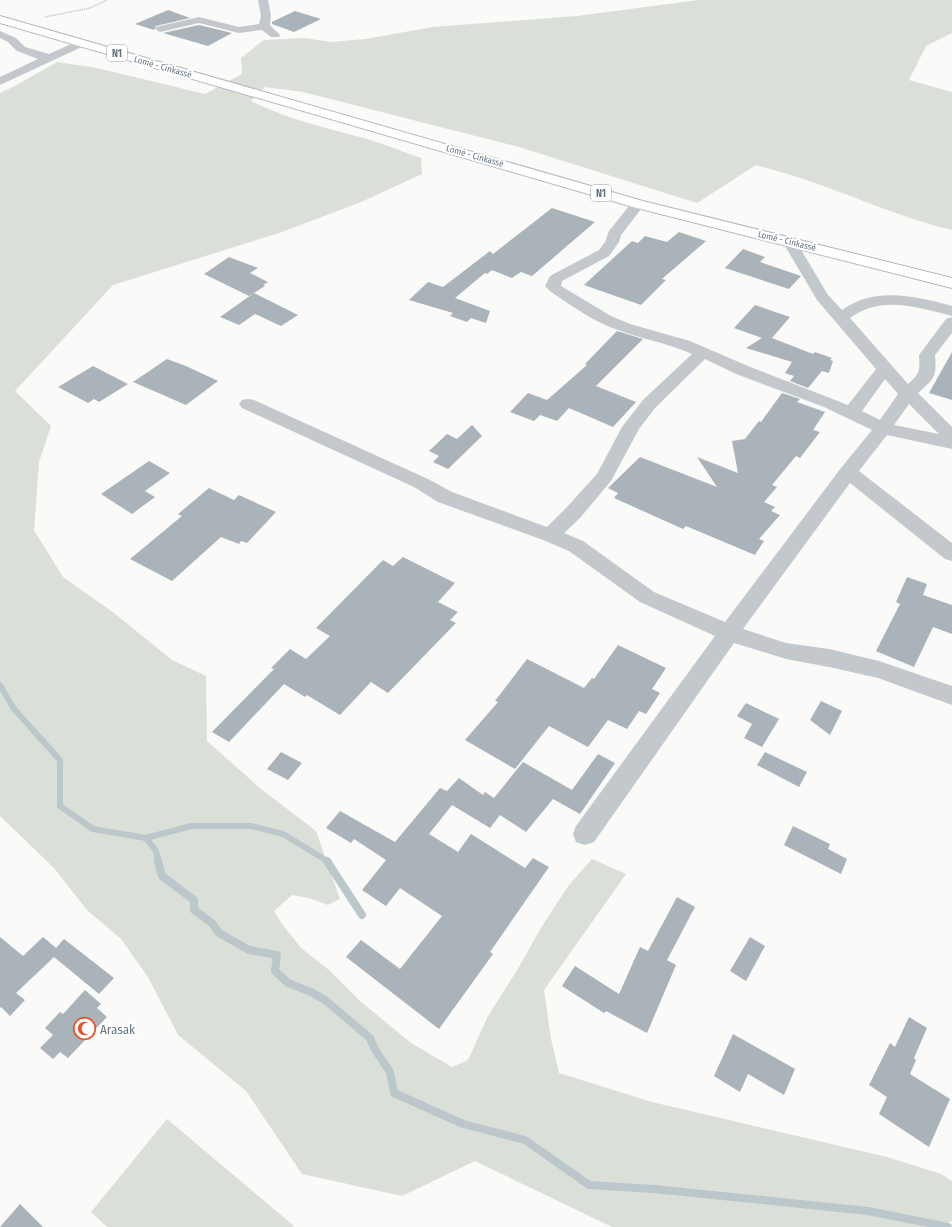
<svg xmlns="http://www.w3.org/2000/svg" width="952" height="1227" font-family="'Fira Sans Condensed',sans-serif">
	<rect width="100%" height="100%" fill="#fafaf8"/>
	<g fill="#dadfd7">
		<path d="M699,0H952V33L926,46L909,80L952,92V230C905,219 861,199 815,183C796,176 776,171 756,165L697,203L519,147L303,92L265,87L251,101C287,119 327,128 367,139C385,144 403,152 421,158L422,174L361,202L282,232L113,285L15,391L51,426L39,462L34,530L63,577L114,613L172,660L206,676L207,741L261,789L316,831L340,899L328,905L309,898L292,895L274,911L282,924L301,948L329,970L360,1001L411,1043L452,1067L468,1060L488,1016L519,967L542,926L569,885L592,859L626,874L544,990L551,1039L559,1073L652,1102L887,1157L941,1174L952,1181V1221L939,1227H612L475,1161L402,1196L302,1174L246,1091L178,1035L148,977L121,939L87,910L54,868L0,816V93L15,86L57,62L97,68L205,94L242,74L241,58L264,40L304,38L331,42L365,39L433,27L577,16Z"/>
		<polygon points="167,1119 294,1226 294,1227 107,1227 91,1212"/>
	</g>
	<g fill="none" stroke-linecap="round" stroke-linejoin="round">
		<g stroke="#bbc7cb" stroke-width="6">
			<polyline points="0,685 14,709 60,760 60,806 93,829 146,838 156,851 159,862"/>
			<polyline points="146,838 191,826 251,826 283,834 329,862"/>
		</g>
		<g stroke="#bbc7cb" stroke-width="8">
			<polyline points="158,861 162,876 194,900 194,910 212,923 219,933 249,950 277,955 275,971 288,983 311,992 325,1000 370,1038 374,1048 390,1072 394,1093 463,1124 525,1140 589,1185 654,1189 868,1211 948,1227"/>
			<polyline points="327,861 362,915"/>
		</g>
	</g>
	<g fill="#aab3b9">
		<polygon points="168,10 190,18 156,26 154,30 135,24"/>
		<polygon points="295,11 321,19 294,32 272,24 272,22"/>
		<polygon points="199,25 232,33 208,46 163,33"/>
		<polygon points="552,208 595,222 532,276 521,272 512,278 492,270 487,274 485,273 455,298 490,311 486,323 471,318 467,322 450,316 453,313 409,300 428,282 443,287 490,251 493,254"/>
		<polygon points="679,232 706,241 662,279 666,280 641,305 584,285 632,241 638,243 645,236 667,242"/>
		<polygon points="743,249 765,257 760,262 801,276 789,289 725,268"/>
		<polygon points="229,257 258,268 250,273 268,282 263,285 265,286 249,296 204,274"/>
		<polygon points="254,293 298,315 281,326 255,314 239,325 220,317"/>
		<polygon points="755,305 790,317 772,338 813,354 815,352 832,358 830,360 833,361 829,373 822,371 808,388 790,381 794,376 785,373 792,362 746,348 762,338 734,328"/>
		<polygon points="617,331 643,339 596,386 636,402 613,427 569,408 557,421 540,415 534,421 510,412 528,393 547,400 587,365 585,364"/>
		<polygon points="952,352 952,400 929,393"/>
		<polygon points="167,359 186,366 218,381 186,405 133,382"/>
		<polygon points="93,366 128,384 99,402 94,399 88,403 58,387"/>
		<polygon points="782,393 800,399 797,402 825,412 813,430 820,432 800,458 796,456 772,485 777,487 764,502 775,507 771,511 780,515 759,539 764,541 755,555 686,526 683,529 614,498 618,493 608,488 640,457 717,487 697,457 738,473 732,441 745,439 759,421 761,422"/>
		<polygon points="472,425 482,436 448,469 433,462 439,456 429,451 447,434 457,439"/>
		<polygon points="149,461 170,473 145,491 155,497 132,514 101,494"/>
		<polygon points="209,488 234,500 239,495 276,512 247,543 241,541 239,544 221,537 172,581 130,559 182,516 178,514"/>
		<polygon points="403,557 455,583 438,602 458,612 450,620 456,623 388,693 371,682 340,715 307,695 305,697 284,684 229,742 212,732 274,669 271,668 290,649 306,659 330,636 316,628 383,560 393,566"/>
		<polygon points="907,577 927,584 923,595 952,605 952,634 933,627 914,667 876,651 900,604 896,602"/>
		<polygon points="618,645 666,668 652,689 660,693 646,714 639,711 627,729 608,720 588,747 549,726 515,769 465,740 498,702 495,701 527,659 584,688 592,678 594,679"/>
		<polygon points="821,701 842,711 830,735 810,720"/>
		<polygon points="746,703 779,719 762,747 744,738 752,724 737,716"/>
		<polygon points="281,752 302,763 288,780 267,769"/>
		<polygon points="765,752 807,772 799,787 757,765"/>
		<polygon points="598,754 615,763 580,814 553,799 526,832 500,815 490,828 452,805 429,834 458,852 471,834 525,868 533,858 549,867 490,952 493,954 439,1029 346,957 361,940 400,969 442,916 400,888 386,906 362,890 386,860 354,839 351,843 326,828 340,811 395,842 440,788 447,791 459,778 483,795 485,792 494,798 523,762 572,790"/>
		<polygon points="793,826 830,844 828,849 847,859 841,874 784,845"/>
		<polygon points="677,897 695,907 667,960 676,965 647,1033 606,1011 604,1013 562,986 575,966 619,994 640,947 648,951"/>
		<polygon points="0,937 23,956 43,937 56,948 64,939 114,978 99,994 54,957 16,993 25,1000 10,1016 1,1007 0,1008"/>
		<polygon points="750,937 765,946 746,981 730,971"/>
		<polygon points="85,990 101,1004 97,1008 107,1017 68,1058 60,1052 53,1059 40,1048 53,1035 45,1028 60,1012 63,1014"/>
		<polygon points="909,1017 927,1028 914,1058 916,1060 910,1074 950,1099 929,1147 879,1114 887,1097 869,1085 890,1043 895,1047"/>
		<polygon points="733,1034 795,1069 784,1095 748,1074 740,1092 714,1076"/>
		<polygon points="20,1204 43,1227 0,1227"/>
	</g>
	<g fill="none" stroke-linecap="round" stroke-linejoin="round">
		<defs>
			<polygon id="highway" points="0,16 643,201 952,278 952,288 633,207 0,23"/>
		</defs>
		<use href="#highway" stroke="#b4b9bd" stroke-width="2"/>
		<polyline stroke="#bbbfc2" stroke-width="1.5" stroke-dasharray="1 1" stroke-linecap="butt" points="45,17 90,8 107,0"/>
		<g fill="#c3c8cc" fill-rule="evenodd">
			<polygon points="258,0 268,0 271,16 270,25 280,35 279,37 271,37 262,30 239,33 199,23 160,32 155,29 156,27 199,17 239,27 259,24 261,16"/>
			<polygon points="0,31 16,38 25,47 49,54 78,41 82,40 88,43 86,45 0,85 0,77 38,59 17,51 8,42 0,38"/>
			<path d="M638,200L643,201L645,204L621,235L619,242L609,256L562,281L561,286L611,316L630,324L690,341L748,366L848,405L876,369L817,300L782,241L784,238L789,237L794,238L828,295L842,310C874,286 917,296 952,306V316C917,307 881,295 850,318L908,384C920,373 920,371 919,355L946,319L952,317V333L935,355C937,377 934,379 918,393L952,427V449L887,435L859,471L952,543V561L945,559L850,483L743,629L786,643L829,649L879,661L952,686V705L878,678L829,667L786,659L734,643L594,842L585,845L576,842L573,834L576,826L715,636L640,602L569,551L543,540L438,502L414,487L242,408L239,404L242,400L248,399L254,400L428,479L452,492L547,527L566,508L597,474L622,427L643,400L692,354C668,343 642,339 618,330C594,322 572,306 551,292L545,286L550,276L599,250L605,242L609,231L633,201ZM705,359L736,374L824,407L872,430L841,468L725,622L654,592L583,541L564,533L580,518L611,481L639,429L655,408ZM885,379L898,394L880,420L862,411ZM909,404L939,434L894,425Z"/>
		</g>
		<use href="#highway" fill="#fff" fill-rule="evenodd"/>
	</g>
	<defs>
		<symbol id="mosque-ring" viewBox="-11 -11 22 22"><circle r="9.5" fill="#fff" stroke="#e4572e" stroke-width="1.5"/><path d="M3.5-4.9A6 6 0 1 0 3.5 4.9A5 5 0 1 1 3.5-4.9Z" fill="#e4572e"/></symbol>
	</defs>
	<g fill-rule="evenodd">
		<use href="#mosque-ring" x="72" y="1016" width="25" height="25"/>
	</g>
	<g text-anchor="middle" stroke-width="4" stroke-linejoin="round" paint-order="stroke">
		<g font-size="9" fill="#657683" stroke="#fff">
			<text transform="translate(163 67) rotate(16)" y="3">Lomé - Cinkassé</text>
			<text transform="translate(475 156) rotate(16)" y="3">Lomé - Cinkassé</text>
			<text transform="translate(787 241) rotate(14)" y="3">Lomé - Cinkassé</text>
		</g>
		<g fill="#fff" stroke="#939fa8" stroke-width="1">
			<rect x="107" y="45" width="20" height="16" rx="3"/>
			<rect x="591" y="185" width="20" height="16" rx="3"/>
		</g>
		<g font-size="10" font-weight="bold" fill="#657683">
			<text x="117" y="57">N1</text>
			<text x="601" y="197">N1</text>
		</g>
		<g font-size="13" fill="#657683" stroke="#fff" text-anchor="start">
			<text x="100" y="1034">Arasak</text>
		</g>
	</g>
</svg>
